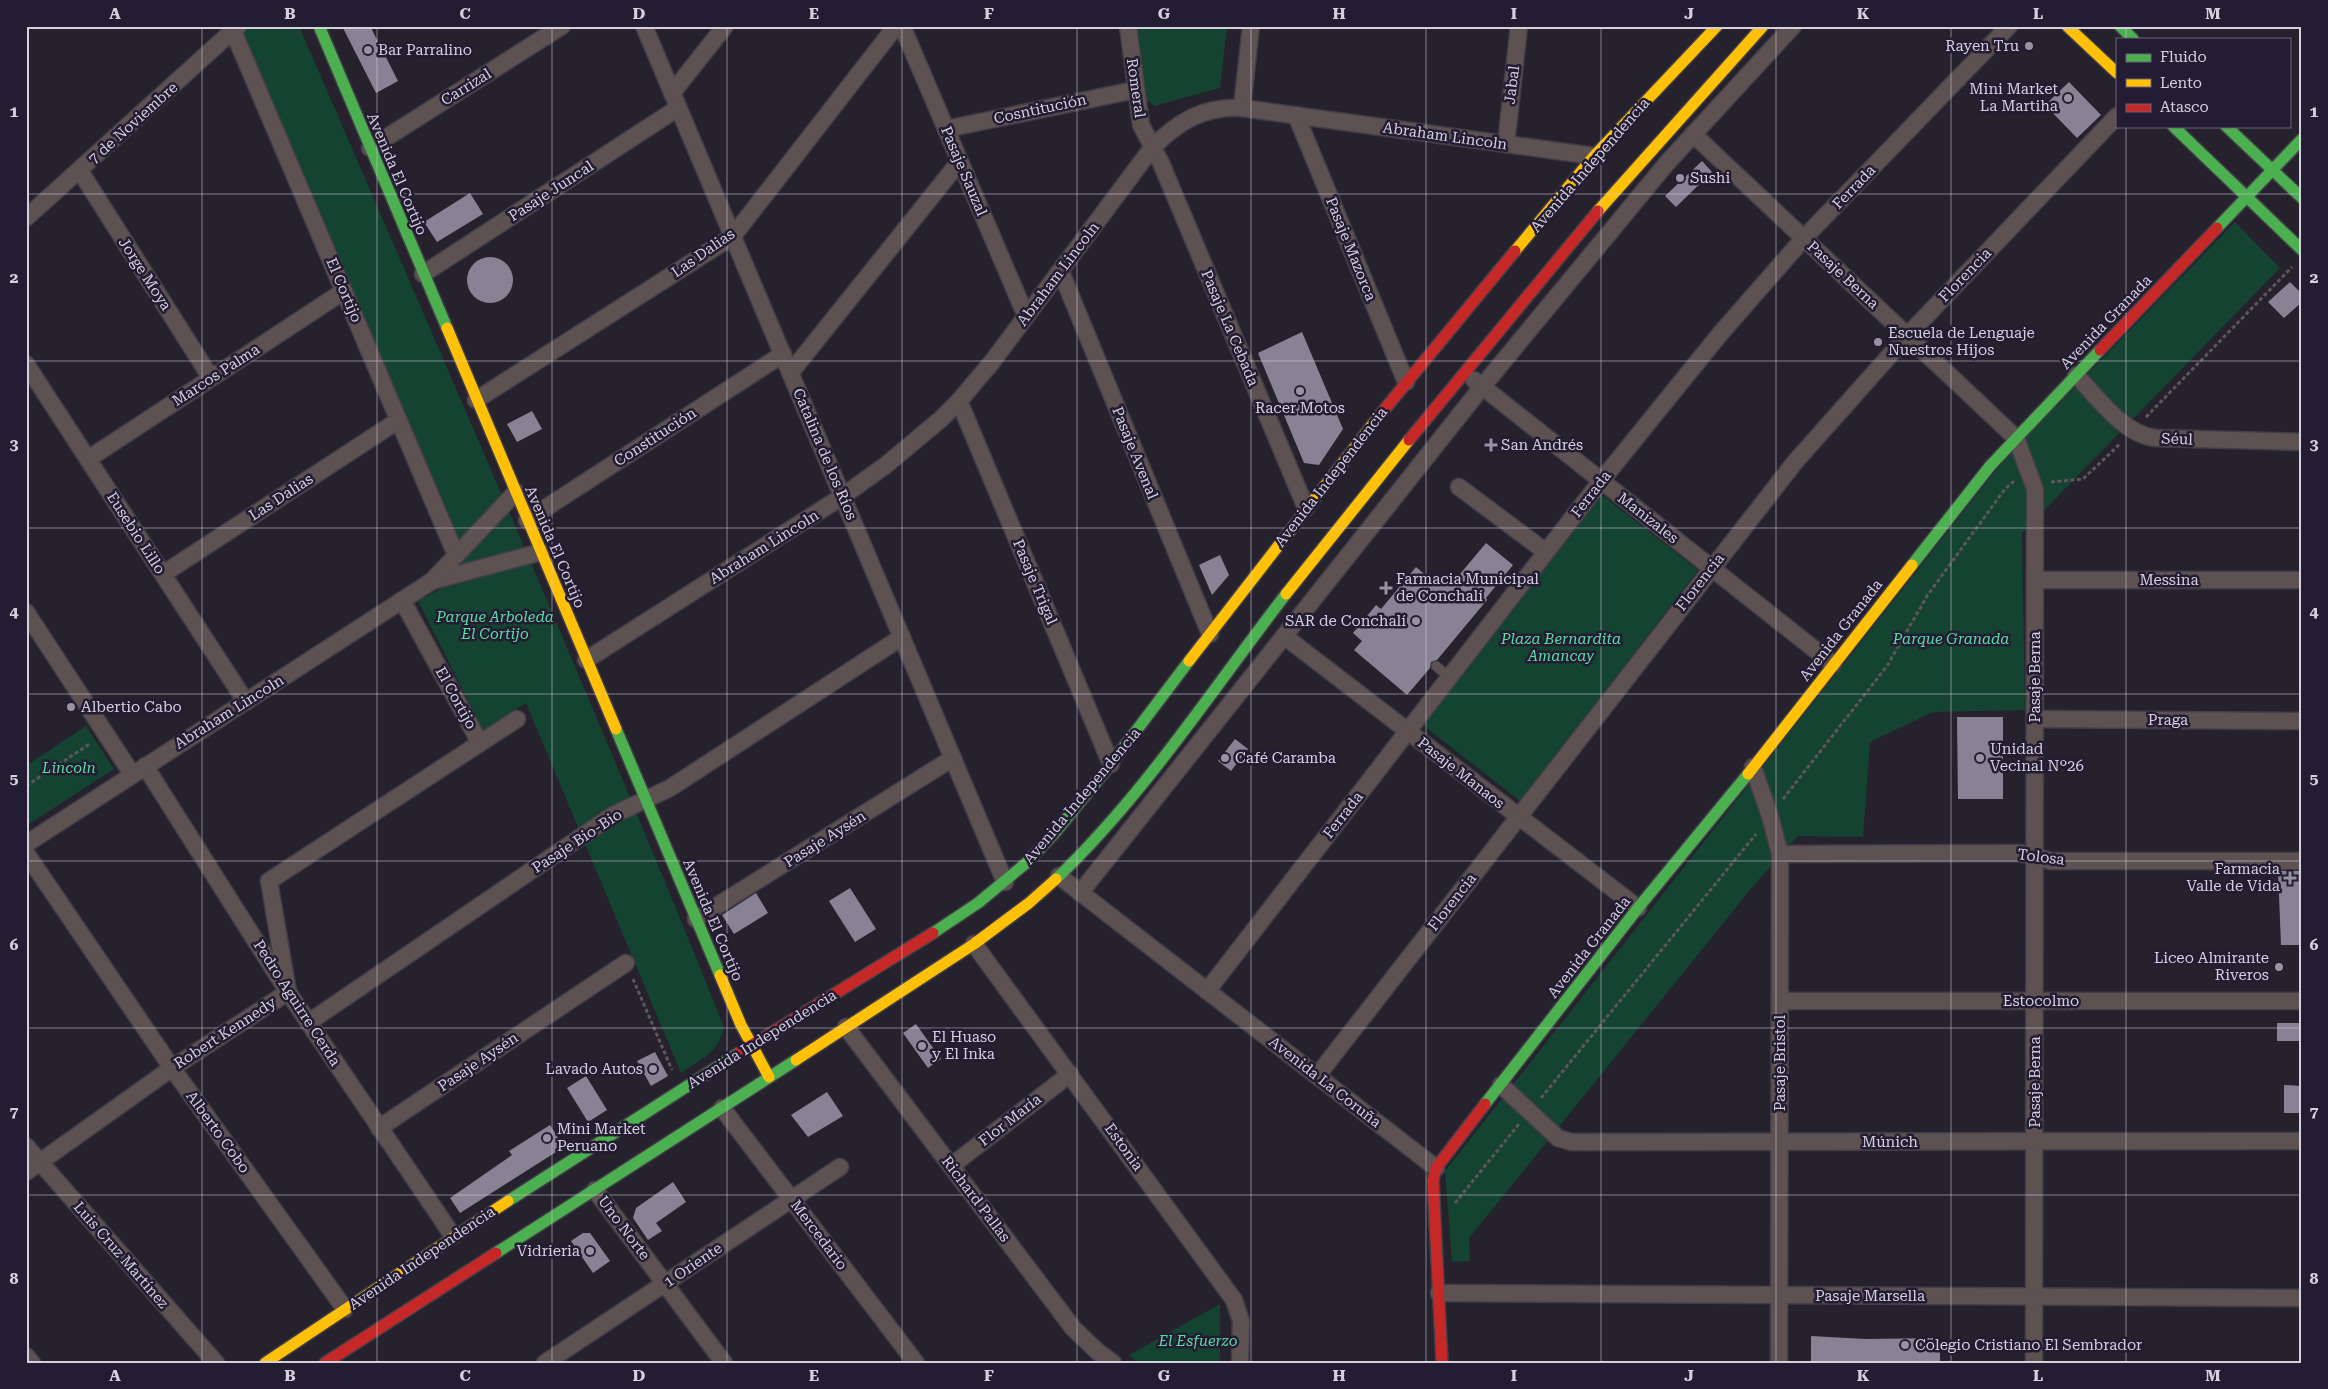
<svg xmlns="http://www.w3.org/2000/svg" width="2328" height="1389" font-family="'Roboto Serif',serif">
	<rect width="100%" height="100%" fill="#25212d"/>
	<g fill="#154331">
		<path d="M240,26H299C443,359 589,691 724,1027C719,1053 701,1059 681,1073L526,703L483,730L418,601L463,577Z"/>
		<polygon points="1137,26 1227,26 1220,88 1154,106 1146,99"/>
		<polygon points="2235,222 2280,268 2022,533 2025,710 1933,712 1870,742 1863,837 1798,836 1754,885 1469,1238 1470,1261 1452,1262 1445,1171 2005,459"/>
		<polygon points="1602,495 1698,570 1520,801 1423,725"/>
		<polygon points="86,726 114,769 26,826 26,766"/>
		<polygon points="1220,1304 1220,1363 1138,1363 1129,1355"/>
	</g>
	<g fill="#898294">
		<polygon points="342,26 370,26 398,81 376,93"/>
		<polygon points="2069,82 2101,115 2077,138 2045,105"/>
		<polygon points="1702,161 1712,172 1676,207 1665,196"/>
		<polygon points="470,193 483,214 437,242 424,222"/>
		<circle cx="490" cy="280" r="23"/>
		<polygon points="2290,282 2302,294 2302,302 2284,318 2268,302"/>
		<polygon points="1302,332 1343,429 1319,465 1304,463 1258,353"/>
		<polygon points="532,411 542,429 517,442 507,424"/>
		<polygon points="1486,543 1513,565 1486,598 1487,600 1437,660 1431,662 1430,668 1407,695 1354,650 1362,641 1353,633 1376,605 1381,609 1416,567 1438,586 1448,575 1455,580"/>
		<polygon points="1220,555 1229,575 1212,595 1199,565"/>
		<polygon points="1957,717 2003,717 2003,799 1958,799"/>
		<polygon points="1235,739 1248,749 1231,771 1218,761"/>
		<polygon points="2278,871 2302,871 2302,945 2281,945"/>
		<polygon points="850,888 876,929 855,942 829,901"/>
		<polygon points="756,893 768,913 734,934 722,915"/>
		<rect x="2277" y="1023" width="25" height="18"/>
		<polygon points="916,1024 941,1059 928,1068 903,1033"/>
		<polygon points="655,1052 668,1076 651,1086 637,1061"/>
		<polygon points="586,1076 607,1110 588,1122 567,1088"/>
		<polygon points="2284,1085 2302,1086 2302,1113 2284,1113"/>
		<polygon points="827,1092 843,1116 808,1137 791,1115"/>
		<polygon points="550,1125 564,1147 460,1213 450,1198 512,1155 509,1151"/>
		<polygon points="673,1182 686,1202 656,1223 662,1231 648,1240 633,1218 636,1208"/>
		<polygon points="583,1233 590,1233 610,1261 593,1273 571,1241"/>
		<polygon points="1811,1336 1866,1339 1940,1338 1940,1363 1811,1363"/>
	</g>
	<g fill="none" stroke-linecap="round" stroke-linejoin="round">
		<defs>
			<polyline id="lane" points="1436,666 1449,677"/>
			<g id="street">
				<polyline points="231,26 456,555"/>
				<polyline points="644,26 1005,882"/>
				<polyline points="902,26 1026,316"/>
				<polyline points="1128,26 1141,125 1161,163 1306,508"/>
				<polyline points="672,93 725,26"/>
				<polyline points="1242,108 1251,26"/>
				<polyline points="1296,115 1406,382"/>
				<polyline points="946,129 1135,90"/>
				<polyline points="1693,134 2016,438 2035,489 2034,1363"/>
				<polyline points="1506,144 1519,26"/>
				<polyline points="370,148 562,26"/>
				<polyline points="80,171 211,378"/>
				<polyline points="26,218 238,26"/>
				<polyline points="1061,272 1210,634"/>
				<polyline points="423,274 678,108"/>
				<polyline points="26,364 246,702"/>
				<polyline points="791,372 960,161"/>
				<path d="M2076,375C2098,398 2124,435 2156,438L2302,442"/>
				<polyline points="1474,380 1833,664"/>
				<polyline points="476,400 733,236 896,26"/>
				<polyline points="959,401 1111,764"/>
				<polyline points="88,459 344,291"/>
				<polyline points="1459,487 1546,552"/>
				<polyline points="527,520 783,354"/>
				<polyline points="163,574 399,420"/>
				<polyline points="2035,580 2302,580"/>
				<polyline points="432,581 541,552"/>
				<polyline points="402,600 480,743"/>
				<polyline points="26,612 132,774"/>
				<polyline points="1284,636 1638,908"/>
				<path d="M586,660L843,496L886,465L941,419L959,401L992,362L1152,148C1177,122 1204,106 1242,108L1594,156"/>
				<polyline points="2035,719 2302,721"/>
				<polyline points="145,766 288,992 453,1236"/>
				<polyline points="1753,767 1770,816 1780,854 1779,1363"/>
				<polyline points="26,844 432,581 516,492"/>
				<polyline points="26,853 172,1068 345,1309"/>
				<polyline points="1780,854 2020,853 2051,861 2302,861"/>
				<polyline points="1059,876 1436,1168"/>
				<polyline points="1080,893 1482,387 1667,163 1793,26"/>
				<polyline points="696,919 953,758"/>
				<polyline points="974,944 1234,1300 1241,1321 1240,1363"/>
				<polyline points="1207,991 1601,481 1720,334 1804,238 2009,26"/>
				<polyline points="1780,1001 2302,1001"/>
				<polyline points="309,1022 613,815 670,788 902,637"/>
				<polyline points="846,1027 1073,1328 1098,1352 1113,1363"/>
				<polyline points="1317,1076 1795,462 1907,336 2117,116"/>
				<polyline points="1501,1085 1558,1138 1571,1142 2302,1141"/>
				<polyline points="722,1108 916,1363"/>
				<polyline points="379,1128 626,963"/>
				<polyline points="26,1146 216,1363"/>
				<polyline points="951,1166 1070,1074"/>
				<polyline points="26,1172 172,1068 288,992 269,881 517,719"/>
				<polyline points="595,1190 724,1363"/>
				<polyline points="1439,1293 2302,1298"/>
				<polyline points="26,1356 32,1363"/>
				<polyline points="545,1363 840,1167"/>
			</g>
			<g id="fast">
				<polyline points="319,26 447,328"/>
				<polyline points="2120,26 2133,39"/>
				<polyline points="2173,126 2302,250"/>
				<polyline points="2226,126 2302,198"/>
				<polyline points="2217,228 2302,139"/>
				<polyline points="1912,565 1990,466 2100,350"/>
				<polyline points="616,729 720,975"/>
				<path d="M1056,879C1145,794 1211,691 1286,594"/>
				<polyline points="933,933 978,903 1025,864 1053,835 1111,764 1189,661"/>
				<polyline points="1485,1104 1638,908 1748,774"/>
				<polyline points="508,1201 739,1053"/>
				<polyline points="496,1253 796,1060"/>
			</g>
			<g id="slow">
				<polyline points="2067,26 2117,73"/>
				<polyline points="1598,211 1763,26"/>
				<polyline points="1515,251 1594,156 1717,26"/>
				<polyline points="447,328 616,729"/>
				<polyline points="1286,594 1409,440"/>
				<polyline points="1189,661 1379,416"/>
				<polyline points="1748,774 1912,565"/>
				<polyline points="720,975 741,1025 769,1077"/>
				<polyline points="796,1060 974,944 1029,903 1056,879"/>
				<polyline points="265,1363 508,1201"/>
			</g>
			<g id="jam">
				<polyline points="2100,350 2217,228"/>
				<polyline points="1379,416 1515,251"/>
				<polyline points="1409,440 1598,211"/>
				<polyline points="739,1053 933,933"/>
				<polyline points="325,1363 496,1253"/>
				<polyline points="1442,1363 1433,1180 1436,1168 1485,1104"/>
			</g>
		</defs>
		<use href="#lane" stroke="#423e48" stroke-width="11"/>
		<use href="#street" stroke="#423e48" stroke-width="19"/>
		<use href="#fast" stroke="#423e48" stroke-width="14"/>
		<use href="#slow" stroke="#423e48" stroke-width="14"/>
		<use href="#jam" stroke="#423e48" stroke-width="14"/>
		<g stroke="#5e5659" stroke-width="3" stroke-dasharray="4 2.5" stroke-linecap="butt">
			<polyline points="2146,417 2292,267"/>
			<polyline points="2051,482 2083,479 2121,443"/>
			<polyline points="26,786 91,743"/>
			<polyline points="1783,799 1887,666 1927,596 2005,489 2014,481"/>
			<polyline points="633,979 672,1070"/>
			<polyline points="1541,1098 1756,834"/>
			<polyline points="1455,1203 1519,1124"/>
		</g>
		<use href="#lane" stroke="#5d5152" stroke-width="9"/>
		<use href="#street" stroke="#5d5152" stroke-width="16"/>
		<use href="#fast" stroke="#4caf50" stroke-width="11"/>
		<use href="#slow" stroke="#ffc107" stroke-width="11"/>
		<use href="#jam" stroke="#c62828" stroke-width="11"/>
	</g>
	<path fill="none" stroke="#d4d0de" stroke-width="1" stroke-opacity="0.55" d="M202,26V1363M377,26V1363M552,26V1363M727,26V1363M902,26V1363M1077,26V1363M1251,26V1363M1426,26V1363M1601,26V1363M1776,26V1363M1951,26V1363M2126,26V39M2126,126V1363M26,194H2302M26,361H2302M26,528H2302M26,694H2302M26,861H2302M26,1028H2302M26,1195H2302"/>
	<g fill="#9793a0" stroke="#241c32" stroke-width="2">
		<circle cx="2029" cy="46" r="5"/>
		<circle cx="368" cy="50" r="5"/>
		<circle cx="2068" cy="98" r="5"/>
		<circle cx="1680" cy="178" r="5"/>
		<circle cx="1878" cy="342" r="5"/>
		<circle cx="1300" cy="391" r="5"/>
		<path d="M1488.5 437.5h5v5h5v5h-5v5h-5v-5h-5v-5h5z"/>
		<path d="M1383.5 580.5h5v5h5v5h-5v5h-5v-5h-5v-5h5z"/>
		<circle cx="1416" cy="621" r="5"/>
		<circle cx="71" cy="707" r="5"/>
		<circle cx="1225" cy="758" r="5"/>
		<circle cx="1980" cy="758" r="5"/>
		<path d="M2287.5 870.5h5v5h5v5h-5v5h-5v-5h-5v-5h5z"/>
		<circle cx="2279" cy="967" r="5"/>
		<circle cx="922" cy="1046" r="5"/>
		<circle cx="653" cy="1069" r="5"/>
		<circle cx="547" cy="1138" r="5"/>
		<circle cx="590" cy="1251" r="5"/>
		<circle cx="1905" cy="1345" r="5"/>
	</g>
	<g text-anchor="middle" stroke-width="5" stroke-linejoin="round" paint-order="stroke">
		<g font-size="15" fill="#d4d0de" stroke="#241c32" text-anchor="start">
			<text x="2019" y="51" text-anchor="end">Rayen Tru</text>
			<text x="378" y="55">Bar Parralino</text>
			<text x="2058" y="94" text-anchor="end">Mini Market<tspan x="2058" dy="17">La Martiha</tspan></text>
			<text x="1690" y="183">Sushi</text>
			<text x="1888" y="338">Escuela de Lenguaje<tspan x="1888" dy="17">Nuestros Hijos</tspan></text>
			<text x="1300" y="413" text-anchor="middle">Racer Motos</text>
			<text x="1501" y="450">San Andrés</text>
			<text x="1396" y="584">Farmacia Municipal<tspan x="1396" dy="17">de Conchalí</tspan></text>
			<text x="1406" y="626" text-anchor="end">SAR de Conchalí</text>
			<text x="81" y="712">Albertio Cabo</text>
			<text x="1990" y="754">Unidad<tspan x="1990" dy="17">Vecinal Nº26</tspan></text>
			<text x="1235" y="763">Café Caramba</text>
			<text x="2280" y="874" text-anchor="end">Farmacia<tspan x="2280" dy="17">Valle de Vida</tspan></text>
			<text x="2269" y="963" text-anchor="end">Liceo Almirante<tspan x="2269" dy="17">Riveros</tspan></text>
			<text x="932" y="1042">El Huaso<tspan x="932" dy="17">y El Inka</tspan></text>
			<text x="643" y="1074" text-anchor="end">Lavado Autos</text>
			<text x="557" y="1134">Mini Market<tspan x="557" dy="17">Peruano</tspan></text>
			<text x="580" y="1256" text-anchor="end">Vidrieria</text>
			<text x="1915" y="1350">Colegio Cristiano El Sembrador</text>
		</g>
		<g font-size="15" fill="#d4d0de" stroke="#241c32">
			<text transform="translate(1512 85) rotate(-83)" y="5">Jabal</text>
			<text transform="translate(466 87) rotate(-32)" y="5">Carrizal</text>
			<text transform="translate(1136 88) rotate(82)" y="5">Romeral</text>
			<text transform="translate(1040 109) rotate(-12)" y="5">Cosntitución</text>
			<text transform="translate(133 123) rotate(-42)" y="5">7 de Noviembre</text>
			<text transform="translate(1445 136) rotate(8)" y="5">Abraham Lincoln</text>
			<text transform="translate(1590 165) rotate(-49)" y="5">Avenida Independencia</text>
			<text transform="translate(964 171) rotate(67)" y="5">Pasaje Sauzal</text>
			<text transform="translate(397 174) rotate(67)" y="5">Avenida El Cortijo</text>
			<text transform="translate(1854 187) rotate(-46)" y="5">Ferrada</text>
			<text transform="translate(551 191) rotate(-33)" y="5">Pasaje Juncal</text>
			<text transform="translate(1351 249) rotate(68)" y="5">Pasaje Mazorca</text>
			<text transform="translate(703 253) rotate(-35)" y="5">Las Dalias</text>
			<text transform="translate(145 274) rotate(57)" y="5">Jorge Moya</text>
			<text transform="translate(1058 274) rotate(-53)" y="5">Abraham Lincoln</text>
			<text transform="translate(1843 275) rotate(43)" y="5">Pasaje Berna</text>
			<text transform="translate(1965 275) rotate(-46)" y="5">Florencia</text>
			<text transform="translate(344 290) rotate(67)" y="5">El Cortijo</text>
			<text transform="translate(2106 322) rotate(-46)" y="5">Avenida Granada</text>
			<text transform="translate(1230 328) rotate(67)" y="5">Pasaje La Cebada</text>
			<text transform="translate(216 375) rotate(-33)" y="5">Marcos Palma</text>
			<text transform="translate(655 437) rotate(-33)" y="5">Constitución</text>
			<text transform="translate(2177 439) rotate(2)" y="5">Séul</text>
			<text transform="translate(1135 453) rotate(68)" y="5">Pasaje Avenal</text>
			<text transform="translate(825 454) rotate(67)" y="5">Catalina de los Ríos</text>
			<text transform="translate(1331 477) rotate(-52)" y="5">Avenida Independencia</text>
			<text transform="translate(1591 494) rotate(-52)" y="5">Ferrada</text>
			<text transform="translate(281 497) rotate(-33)" y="5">Las Dalias</text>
			<text transform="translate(1648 518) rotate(38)" y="5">Manizales</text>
			<text transform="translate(136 533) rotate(57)" y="5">Eusebio Lillo</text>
			<text transform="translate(555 547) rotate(67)" y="5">Avenida El Cortijo</text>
			<text transform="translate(764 547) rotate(-32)" y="5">Abraham Lincoln</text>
			<text x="2169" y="585">Messina</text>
			<text transform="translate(1035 582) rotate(67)" y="5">Pasaje Trigal</text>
			<text transform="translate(1700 582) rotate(-52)" y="5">Florencia</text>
			<text transform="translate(1841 630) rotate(-52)" y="5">Avenida Granada</text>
			<text transform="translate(2035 677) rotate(-90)" y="5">Pasaje Berna</text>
			<text transform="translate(456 698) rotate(61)" y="5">El Cortijo</text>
			<text transform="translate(229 712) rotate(-32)" y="5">Abraham Lincoln</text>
			<text x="2168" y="725">Praga</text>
			<text transform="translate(1461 773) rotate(38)" y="5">Pasaje Manaos</text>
			<text transform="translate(1082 796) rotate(-50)" y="5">Avenida Independencia</text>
			<text transform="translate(1343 815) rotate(-52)" y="5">Ferrada</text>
			<text transform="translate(825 839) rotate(-32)" y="5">Pasaje Aysén</text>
			<text transform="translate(577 841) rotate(-33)" y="5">Pasaje Bio-Bio</text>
			<text transform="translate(2041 857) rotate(7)" y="5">Tolosa</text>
			<text transform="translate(1452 902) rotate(-52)" y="5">Florencia</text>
			<text transform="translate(713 920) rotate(67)" y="5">Avenida El Cortijo</text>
			<text transform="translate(1589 947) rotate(-52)" y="5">Avenida Granada</text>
			<text x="2041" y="1006">Estocolmo</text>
			<text transform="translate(297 1003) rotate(57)" y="5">Pedro Aguirre Cerda</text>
			<text transform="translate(225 1033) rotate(-33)" y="5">Robert Kennedy</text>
			<text transform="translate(762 1039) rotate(-32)" y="5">Avenida Independencia</text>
			<text transform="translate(478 1062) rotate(-34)" y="5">Pasaje Aysén</text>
			<text transform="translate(1780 1063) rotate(-90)" y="5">Pasaje Bristol</text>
			<text transform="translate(1325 1082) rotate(38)" y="5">Avenida La Coruña</text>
			<text transform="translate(2035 1082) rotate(-90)" y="5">Pasaje Berna</text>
			<text transform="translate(1010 1120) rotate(-38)" y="5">Flor María</text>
			<text transform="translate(218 1132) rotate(54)" y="5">Alberto Cobo</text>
			<text x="1890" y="1147">Múnich</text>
			<text transform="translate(1124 1147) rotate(54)" y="5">Estonia</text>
			<text transform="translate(976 1199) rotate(53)" y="5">Richard Pallas</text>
			<text transform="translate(624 1228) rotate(53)" y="5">Uno Norte</text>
			<text transform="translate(819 1235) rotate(53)" y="5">Mercedario</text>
			<text transform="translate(121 1255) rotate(49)" y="5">Luis Cruz Martínez</text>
			<text transform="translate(422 1258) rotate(-34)" y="5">Avenida Independencia</text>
			<text transform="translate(693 1265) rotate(-34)" y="5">1 Oriente</text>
			<text x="1870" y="1301">Pasaje Marsella</text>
		</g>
		<g font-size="15" font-style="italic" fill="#59dda4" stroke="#241c32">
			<text x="495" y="622">Parque Arboleda<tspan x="495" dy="17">El Cortijo</tspan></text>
			<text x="1561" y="644">Plaza Bernardita<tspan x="1561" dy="17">Amancay</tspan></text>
			<text x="1951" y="644">Parque Granada</text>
			<text x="69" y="773">Lincoln</text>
			<text x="1198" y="1346">El Esfuerzo</text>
		</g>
	</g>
	<rect width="2328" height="1389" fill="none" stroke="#241c32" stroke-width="55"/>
	<rect x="2116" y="38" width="175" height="90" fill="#241c32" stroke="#6a6477"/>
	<rect x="2126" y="54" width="25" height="8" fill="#4caf50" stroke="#6a6477"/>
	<text x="2160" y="62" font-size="15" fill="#d4d0de">Fluido</text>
	<rect x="2126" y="79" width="25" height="8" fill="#ffc107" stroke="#6a6477"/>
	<text x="2160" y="88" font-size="15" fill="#d4d0de">Lento</text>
	<rect x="2126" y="104" width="25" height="8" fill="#c62828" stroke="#6a6477"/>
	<text x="2160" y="112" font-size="15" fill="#d4d0de">Atasco</text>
	<rect x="28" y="28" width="2272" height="1334" fill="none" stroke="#d4d0de" stroke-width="2"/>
	<g font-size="16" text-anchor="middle" font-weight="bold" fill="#d4d0de">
		<text x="115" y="19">A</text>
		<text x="290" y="19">B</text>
		<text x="465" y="19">C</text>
		<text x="639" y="19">D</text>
		<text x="814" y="19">E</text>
		<text x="989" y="19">F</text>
		<text x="1164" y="19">G</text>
		<text x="1339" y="19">H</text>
		<text x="1514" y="19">I</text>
		<text x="1689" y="19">J</text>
		<text x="1863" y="19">K</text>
		<text x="2038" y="19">L</text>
		<text x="2213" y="19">M</text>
		<text x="14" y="117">1</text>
		<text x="2314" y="117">1</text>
		<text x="14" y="283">2</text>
		<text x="2314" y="283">2</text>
		<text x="14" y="450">3</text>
		<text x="2314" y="450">3</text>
		<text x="14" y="617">4</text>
		<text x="2314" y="617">4</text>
		<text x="14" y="784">5</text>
		<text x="2314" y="784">5</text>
		<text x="14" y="950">6</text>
		<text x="2314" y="950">6</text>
		<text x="14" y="1117">7</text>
		<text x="2314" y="1117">7</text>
		<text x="14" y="1284">8</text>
		<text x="2314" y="1284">8</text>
		<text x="115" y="1381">A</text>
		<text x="290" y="1381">B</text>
		<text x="465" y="1381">C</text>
		<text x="639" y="1381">D</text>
		<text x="814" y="1381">E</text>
		<text x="989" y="1381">F</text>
		<text x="1164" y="1381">G</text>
		<text x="1339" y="1381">H</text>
		<text x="1514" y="1381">I</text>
		<text x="1689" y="1381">J</text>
		<text x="1863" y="1381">K</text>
		<text x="2038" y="1381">L</text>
		<text x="2213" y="1381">M</text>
	</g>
</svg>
